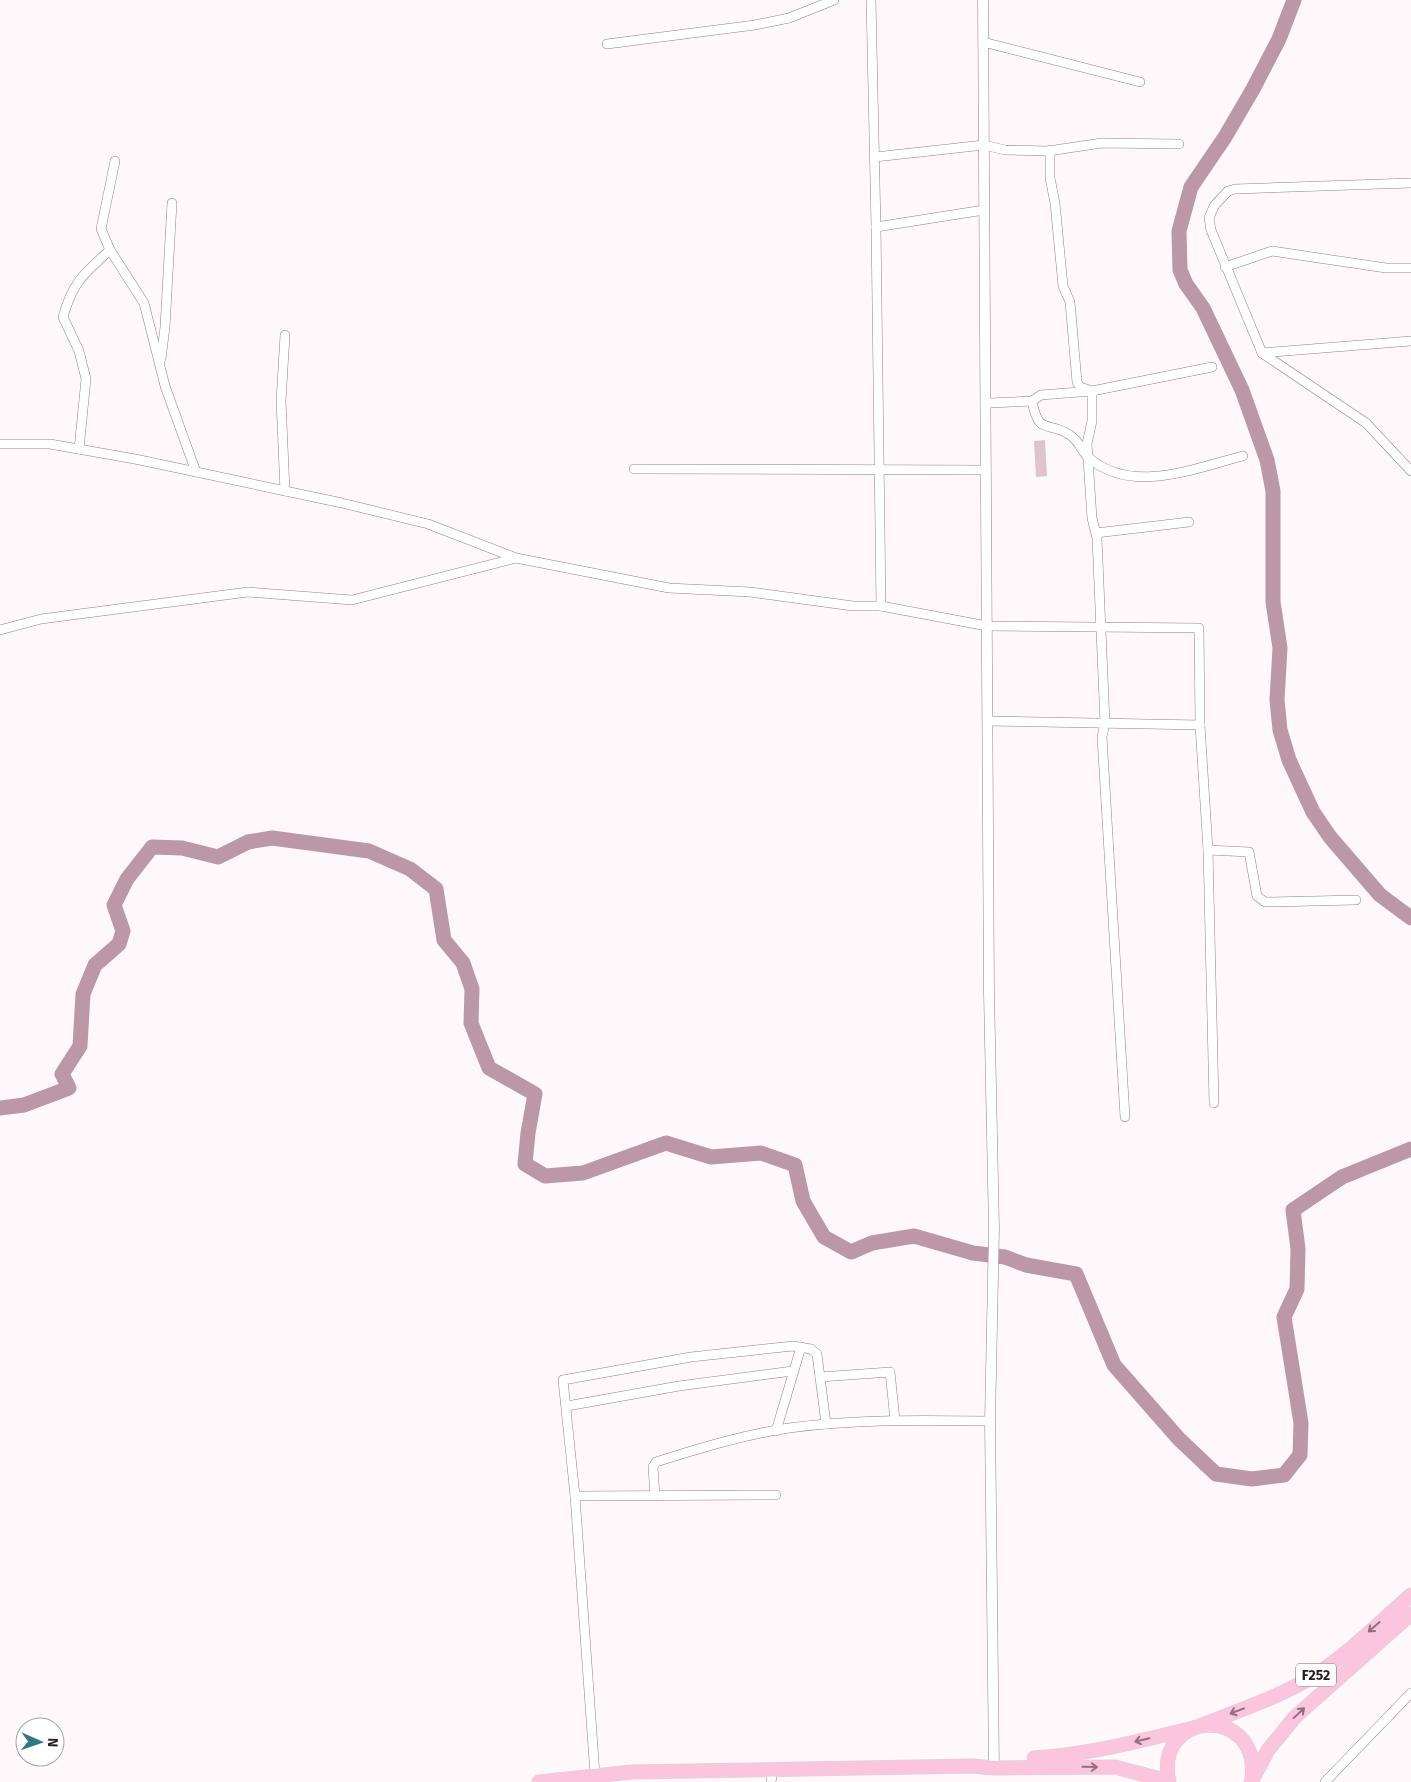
<svg xmlns="http://www.w3.org/2000/svg" width="1411" height="1782" font-family="'Fira Sans',sans-serif">
	<rect width="100%" height="100%" fill="#fef8fa"/>
	<polygon fill="#dec4cf" points="1045,440 1047,476 1036,477 1034,441"/>
	<g fill="none" stroke-linecap="round" stroke-linejoin="round">
		<g stroke="#bc98a7" stroke-width="15">
			<polyline points="1294,0 1279,39 1253,89 1225,137 1191,187 1179,231 1180,270 1186,284 1203,308 1242,390 1267,460 1273,491 1273,602 1280,648 1277,700 1280,730 1289,760 1313,812 1330,837 1380,895 1411,918"/>
			<polyline points="0,1108 24,1105 69,1088 62,1074 80,1046 83,994 95,965 119,944 123,931 114,905 127,879 152,847 182,848 218,857 248,842 272,838 369,851 410,869 436,889 444,940 463,963 472,989 471,1023 489,1068 535,1094 528,1133 525,1164 545,1176 583,1173 666,1143 711,1157 761,1153 795,1165 803,1201 824,1237 851,1252 872,1243 914,1236 973,1253 1005,1257 1026,1265 1076,1274 1114,1365 1179,1439 1216,1474 1252,1479 1284,1475 1300,1455 1301,1423 1284,1317 1297,1289 1298,1249 1293,1210 1342,1177 1411,1149"/>
		</g>
		<defs>
			<g id="minor">
				<polyline points="871,0 876,227 881,606"/>
				<polyline points="983,42 1140,82"/>
				<polyline points="607,44 755,25 789,18 834,0"/>
				<polyline points="1050,150 1050,178 1055,203 1063,286 1070,302 1077,382 1080,387 1092,391 1092,421 1087,444 1092,518 1097,538 1105,723 1102,737 1125,1117"/>
				<polyline points="875,157 984,145 1005,150 1048,151 1102,143 1179,144"/>
				<polyline points="115,161 101,229 110,250 144,303 165,386 196,472"/>
				<polyline points="1411,183 1235,189 1228,191 1214,206 1209,218 1211,230 1262,353 1366,423 1411,471"/>
				<polyline points="876,227 984,210"/>
				<polyline points="1225,267 1272,251 1386,268 1411,268"/>
				<polyline points="1262,353 1411,341"/>
				<polyline points="161,359 165,327 172,203"/>
				<path d="M1032,401C1039,437 1048,420 1070,435C1082,444 1081,452 1089,458C1132,495 1195,468 1243,456"/>
				<polyline points="990,403 1032,401 1041,395 1092,391 1212,367"/>
				<polyline points="0,444 50,444 135,459 342,503 428,524 516,558 669,588 750,592 853,606 881,606 987,626 1199,628 1200,725 1208,850 1214,1103"/>
				<path d="M79,449L86,379L79,351L63,317C73,281 84,274 110,250"/>
				<polyline points="634,469 986,470"/>
				<polyline points="285,491 281,401 285,335"/>
				<polyline points="1096,533 1189,522"/>
				<polyline points="0,630 41,619 248,592 352,600 516,558"/>
				<polyline points="988,721 1200,725"/>
				<polyline points="1208,850 1249,852 1257,896 1265,902 1356,900"/>
				<polyline points="820,1377 890,1372 895,1420"/>
				<polyline points="567,1406 679,1386 793,1371"/>
				<polyline points="776,1431 801,1347"/>
				<polyline points="575,1496 776,1495"/>
				<path d="M655,1496L653,1467L656,1462C700,1448 743,1435 789,1428C855,1419 923,1420 990,1421"/>
				<polyline points="595,1775 575,1496 563,1380 691,1357 793,1346 811,1349 817,1354 826,1424"/>
				<polyline points="771,1782 773,1770"/>
				<polyline points="1325,1782 1411,1693"/>
			</g>
			<polyline id="tertiary" points="983,0 989,993 994,1229 990,1421 994,1768"/>
			<g id="primary">
				<path d="M1202,1725C1240,1710 1279,1697 1314,1676C1349,1653 1380,1622 1411,1595"/>
				<path d="M1034,1758C1087,1755 1138,1741 1190,1729"/>
				<polyline points="539,1782 631,1772 972,1766 994,1768 1115,1767 1168,1781"/>
				<path d="M1169,1782C1153,1710 1260,1704 1252,1778"/>
				<polyline points="1251,1782 1268,1750 1295,1717 1411,1614"/>
			</g>
		</defs>
		<use href="#minor" stroke="#977d88" stroke-width="10"/>
		<use href="#tertiary" stroke="#977d88" stroke-width="11"/>
		<use href="#primary" stroke="#d8d6d7" stroke-width="15"/>
		<use href="#minor" stroke="#fff" stroke-width="9"/>
		<use href="#tertiary" stroke="#fff" stroke-width="10"/>
		<use href="#primary" stroke="#fac5dd" stroke-width="14"/>
	</g>
	<defs><path id="oneway-shaft" d="M-6 0H5M1.5-3L5.5 0L1.5 3" fill="none" stroke-width="1.6" stroke-linecap="round" stroke-linejoin="round" transform="scale(1.25)"/></defs>
	<g stroke="#90707f">
		<use href="#oneway-shaft" transform="translate(1374 1627) rotate(139)"/>
		<use href="#oneway-shaft" transform="translate(1237 1711) rotate(159)"/>
		<use href="#oneway-shaft" transform="translate(1299 1713) rotate(-43)"/>
		<use href="#oneway-shaft" transform="translate(1142 1740) rotate(167)"/>
		<use href="#oneway-shaft" transform="translate(1090 1767) rotate(1)"/>
	</g>
	<g text-anchor="middle" stroke-width="5" stroke-linejoin="round" paint-order="stroke">
		<rect fill="#fff" stroke="#686064" stroke-width="1" x="1296" y="1663.5" width="40" height="23" rx="4"/>
		<g font-size="14" font-weight="bold" fill="#271c21">
			<text x="1316" y="1680">F252</text>
		</g>
	</g>
	<g transform="translate(40 1742) rotate(92)"><circle r="24" fill="#ffffff" stroke="#a9a4a6"/>
	<path d="M0-4L9 19L0 12L-9 19Z" fill="#317685"/>
	<text y="-8" font-size="14" font-weight="bold" text-anchor="middle" fill="#271c21">N</text>
	</g>
</svg>
